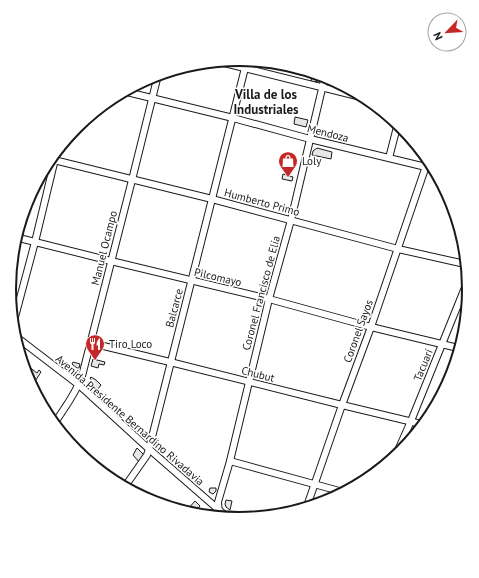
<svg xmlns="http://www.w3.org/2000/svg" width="479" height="578" font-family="'PT Sans',sans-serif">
	<rect width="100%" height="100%" fill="#fff"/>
	<g fill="#e6e6e6" stroke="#1a1a1a">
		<polygon points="313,73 319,75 318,81 315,82 311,81"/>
		<polygon points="329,77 336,82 335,87 328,86 328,84"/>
		<polygon points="295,117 308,120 306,127 294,124"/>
		<polygon points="317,148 332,152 331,159 312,155 313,151"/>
		<polygon points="283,174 293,177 292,181 282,179"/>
		<polygon points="93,359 105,362 104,365 99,364 98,368 91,366"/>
		<polygon points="73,362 80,364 79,368 77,368 72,364"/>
		<polygon points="24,363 37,373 39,370 41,372 32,386 26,377"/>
		<polygon points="91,377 96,380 101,385 98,389 93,384 90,378"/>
		<polygon points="137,448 144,455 139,462 133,455"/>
		<polygon points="210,488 216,488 216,491 213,494 209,492"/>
		<polygon points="226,500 232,501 230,510 226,507 225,504"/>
		<polygon points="195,501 200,506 196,511 188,509"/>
	</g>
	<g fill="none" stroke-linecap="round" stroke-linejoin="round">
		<defs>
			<g id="minor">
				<polyline points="220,62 357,96"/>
				<polyline points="127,92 233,118 310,139 430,168"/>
				<polyline points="389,158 398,123"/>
				<polyline points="54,160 212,199 398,249 465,264"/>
				<polyline points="19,238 111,261 269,299 371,327 458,348"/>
				<polyline points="15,317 35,242 55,159"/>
				<polyline points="19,339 79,385 149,449 227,517"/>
				<polyline points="91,343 170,362 342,405 421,424"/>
				<path d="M56,421C66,406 76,393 82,376L132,180L158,75"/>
				<polyline points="395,457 411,421 468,280"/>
				<polyline points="230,461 343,492"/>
				<polyline points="126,485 147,455 149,449 247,60"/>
				<polyline points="307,506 342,405 371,327 427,163"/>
				<polyline points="219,515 218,502 230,461 269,299 291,220 325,76"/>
			</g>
		</defs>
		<use href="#minor" stroke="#1a1a1a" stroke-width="8"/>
		<use href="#minor" stroke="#fff" stroke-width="6"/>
	</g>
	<defs>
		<symbol id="shop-pin" viewBox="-11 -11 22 30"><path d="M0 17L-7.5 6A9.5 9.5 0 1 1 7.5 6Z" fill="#c62828" stroke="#fff"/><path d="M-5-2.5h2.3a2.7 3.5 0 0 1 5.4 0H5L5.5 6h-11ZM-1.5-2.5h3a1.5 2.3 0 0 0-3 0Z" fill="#fff"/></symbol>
		<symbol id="restaurant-pin" viewBox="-11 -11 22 30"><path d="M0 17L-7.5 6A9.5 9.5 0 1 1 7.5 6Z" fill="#c62828" stroke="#fff"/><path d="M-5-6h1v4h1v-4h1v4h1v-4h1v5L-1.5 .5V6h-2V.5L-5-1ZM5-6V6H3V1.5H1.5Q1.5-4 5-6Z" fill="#fff"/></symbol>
	</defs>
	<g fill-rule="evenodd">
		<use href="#shop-pin" x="277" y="150" width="22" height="30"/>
		<use href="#restaurant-pin" x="84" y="333" width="22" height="30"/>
	</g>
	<g text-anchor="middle" stroke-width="3" stroke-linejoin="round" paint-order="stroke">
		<g font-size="11" fill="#1a1a1a" stroke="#fff">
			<text transform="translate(328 133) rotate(14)" y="4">Mendoza</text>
			<text transform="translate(262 202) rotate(15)" y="4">Humberto Primo</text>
			<text transform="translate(104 248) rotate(-76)" y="4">Manuel Ocampo</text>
			<text transform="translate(218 277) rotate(13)" y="4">Pilcomayo</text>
			<text transform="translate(261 293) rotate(-75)" y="4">Coronel Francisco de Elía</text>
			<text transform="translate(174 308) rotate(-75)" y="4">Balcarce</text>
			<text transform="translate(358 331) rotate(-70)" y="4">Coronel Sayos</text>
			<text transform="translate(423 365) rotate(-68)" y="4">Tacuarí</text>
			<text transform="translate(258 374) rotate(14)" y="4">Chubut</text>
			<text transform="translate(130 420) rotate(41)" y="4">Avenida Presidente Bernardino Rivadavia</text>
		</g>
		<g font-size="11" fill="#1a1a1a" stroke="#fff" text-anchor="start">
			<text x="302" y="165">Loly</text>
			<text x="109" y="348">Tiro Loco</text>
		</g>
		<g font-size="13" font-weight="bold" fill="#1a1a1a" stroke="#fff">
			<text x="266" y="99">Villa de los<tspan x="266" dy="15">Industriales</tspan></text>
		</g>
	</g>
	<path d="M0 0H479V578H0ZM16 289a223 223 0 1 1 446 0a223 223 0 1 1-446 0Z" fill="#fff" fill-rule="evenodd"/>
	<path fill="none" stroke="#1a1a1a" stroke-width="2" d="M16 289a223 223 0 1 1 446 0a223 223 0 1 1-446 0Z"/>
	<g transform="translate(447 32) rotate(245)"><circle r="19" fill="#ffffff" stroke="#a3a3a3"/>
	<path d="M0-3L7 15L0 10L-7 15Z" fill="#c62828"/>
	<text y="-6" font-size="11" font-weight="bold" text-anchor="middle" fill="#1a1a1a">N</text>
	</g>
</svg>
